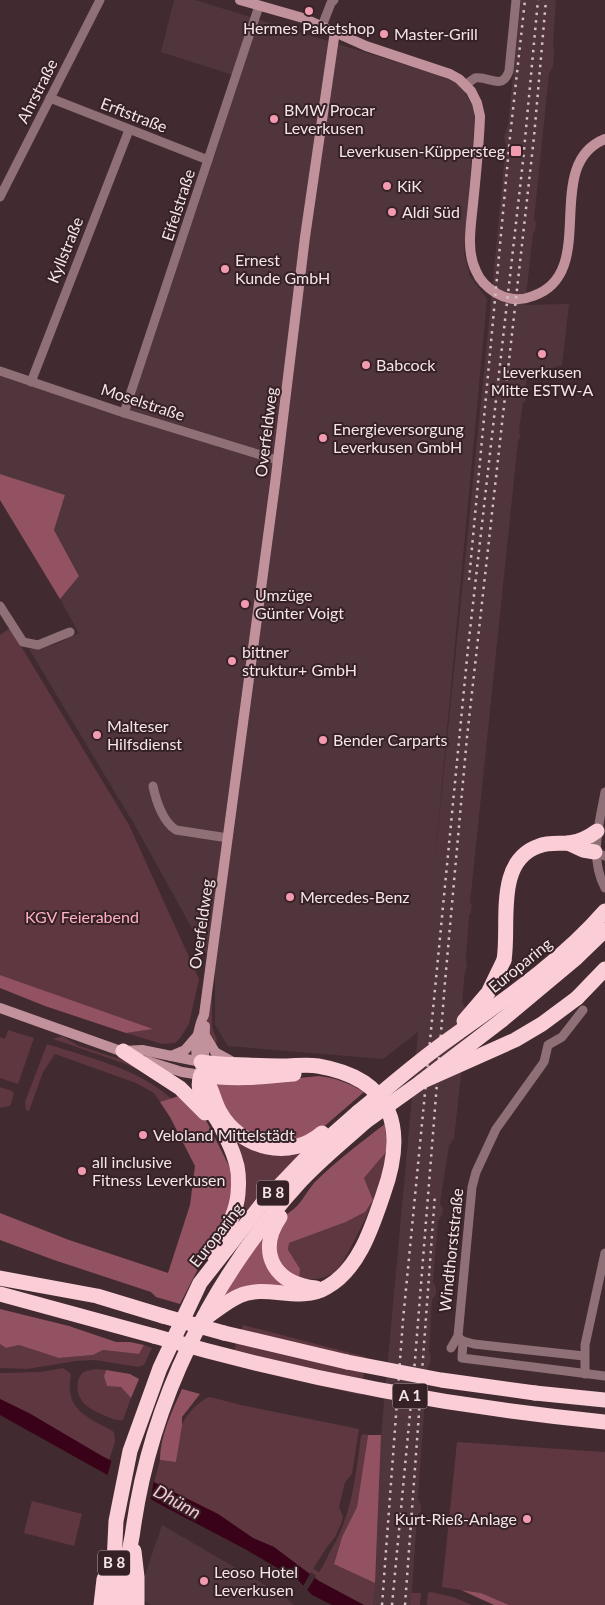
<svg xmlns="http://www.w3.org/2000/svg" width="605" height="1605" font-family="Lato,sans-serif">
	<rect width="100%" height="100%" fill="#412b30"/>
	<g fill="#51353c">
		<polygon points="174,0 195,0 432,73 454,82 464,91 474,109 474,127 464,253 470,276 487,299 434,869 489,322 506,144 504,137 508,125 521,0 556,0 553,41 554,53 553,66 549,74 534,219 536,223 535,230 533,234 525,305 569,304 562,365 527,376 525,391 526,400 523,403 519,429 520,437 518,441 470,903 472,905 471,912 469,915 466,959 467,968 465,971 462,1002 466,1009 462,1067 454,1138 449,1146 440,1203 443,1209 442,1215 438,1221 433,1281 436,1288 436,1294 432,1300 429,1351 431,1357 430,1364 427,1369 418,1498 421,1505 421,1511 417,1516 411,1605 373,1605 381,1435 418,1032 383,1059 228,1046 215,1025 215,970 137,829 29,649 41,648 56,644 79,633 60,599 79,575 54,530 65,495 0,474 0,376 127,418 239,77 161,52"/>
		<polygon points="162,1525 284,1596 294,1605 151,1605 141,1599 143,1581"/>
	</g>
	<g fill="#5f3740">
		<polygon points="10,628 129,825 199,979 189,1024 180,1038 175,1043 162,1044 126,1033 152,1029 0,975 0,635"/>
		<polygon points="212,987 212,1027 217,1040 216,1045 212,1042 207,1026"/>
		<polygon points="8,1030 34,1038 18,1084 0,1078 0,1037 5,1039"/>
		<polygon points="62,1036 79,1046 126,1061 143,1072 126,1064 53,1039"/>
		<path d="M47,1044C90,1058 137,1068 172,1099L160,1102L154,1093L136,1083L55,1054L43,1072L29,1111L26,1110L25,1102Z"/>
		<polygon points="0,1087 12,1091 14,1094 10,1106 0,1108"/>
		<path d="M233,1139L305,1148L241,1223C249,1184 249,1176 233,1139Z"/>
		<path d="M387,1151C381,1191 361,1230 341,1265C330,1279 316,1281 299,1278L288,1250L289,1243L346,1222L365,1212L373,1200L364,1178Z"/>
		<polygon points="243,1325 366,1357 361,1395 229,1364"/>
		<polygon points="0,1344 6,1348 19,1345 59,1358 93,1355 103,1350 139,1354 144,1345 152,1348 144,1365 138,1367 95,1360 76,1361 27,1369 0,1368"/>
		<path d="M63,1368L71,1374C64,1411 87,1416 114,1432L115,1442L109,1460L0,1399V1373L41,1372Z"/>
		<path d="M96,1369L106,1370L104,1376L121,1387L131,1398L123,1420C117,1421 113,1419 108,1417C101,1414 93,1411 87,1406C77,1399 73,1380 84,1372C88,1370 92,1370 96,1369Z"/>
		<path d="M210,1397L241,1405L359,1429L352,1474L345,1482L339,1507L343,1517L341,1524L335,1537L327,1547L313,1569L319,1572C325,1564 328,1554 334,1545C352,1512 356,1474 361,1436L363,1434L368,1435L357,1507L342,1537L334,1563L375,1583L373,1605H363L319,1581L274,1547L253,1538L218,1514L154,1483L160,1460L176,1462C178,1451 178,1438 181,1427C184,1417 200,1399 210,1397Z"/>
		<polygon points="457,1442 605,1452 605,1605 509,1605 481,1593 442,1587"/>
		<polygon points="32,1501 82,1514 74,1546 24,1533"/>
		<polygon points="431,1592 453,1597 472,1605 427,1605 428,1593"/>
		<polygon points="411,1593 421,1593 420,1605 411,1605"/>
	</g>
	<g fill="#925262">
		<polygon points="0,474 65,495 54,530 79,576 60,599 0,500"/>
		<polygon points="0,975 153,1029 126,1033 45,1006 0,988"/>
		<path d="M319,1076C336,1078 349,1083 364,1092L320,1130L301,1140L271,1143L241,1128L221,1102L215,1083H250Z"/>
		<polygon points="182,1095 207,1122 230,1168 232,1193 227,1212 180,1304 156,1297 151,1292 54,1260 0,1240 0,1213 69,1240 168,1273 190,1205 195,1166 170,1117 160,1102"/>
		<path d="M385,1124L387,1151L364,1178L373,1200L365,1212L346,1222L289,1243L288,1250L300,1269L299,1278C279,1269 269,1245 279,1224C283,1216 292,1211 298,1205C304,1198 308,1190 314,1183C336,1161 360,1143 385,1124Z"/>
		<polygon points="267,1231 289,1285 220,1303 223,1291"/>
		<polygon points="0,1309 69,1326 116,1342 130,1342 144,1345 139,1354 103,1350 93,1355 59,1358 19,1345 6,1348 0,1344"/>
		<polygon points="106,1370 130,1374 139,1379 131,1398 121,1387 107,1386 104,1376"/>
		<path d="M182,1389L200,1394L182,1417V1425L176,1462L160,1460C160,1436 172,1411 182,1389Z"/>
		<polygon points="368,1435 381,1435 375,1583 334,1564 342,1537 357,1507"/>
		<polygon points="461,1590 481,1593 509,1605 494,1605"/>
	</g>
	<polygon fill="#3a0218" points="0,1399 29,1413 102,1456 218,1514 253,1538 274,1547 319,1581 364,1605 332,1605 312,1595 298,1580 245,1549 163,1506 0,1415"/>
	<g fill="#412b30">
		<polygon points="112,1459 154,1480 150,1502 107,1477"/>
		<polygon points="311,1572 316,1576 306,1592 302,1588"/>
	</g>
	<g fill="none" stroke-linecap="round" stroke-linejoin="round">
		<g stroke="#8e7076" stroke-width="9">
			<polyline points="322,26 331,3 334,0"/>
			<path d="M465,85L475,78C490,76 502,91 509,71L516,0"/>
			<polyline points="50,98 208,160"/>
			<polyline points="0,197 100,0"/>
			<polyline points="0,371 124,413 277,460"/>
			<polyline points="31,382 129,130"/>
			<polyline points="124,413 259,6"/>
			<polyline points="0,606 23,642 38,645 70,632"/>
			<path d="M153,786C156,801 163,822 176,830L228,838"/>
			<path d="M605,792C599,825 589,857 605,888"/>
			<polyline points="595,852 605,856"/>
			<polyline points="459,1338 463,1341 474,1344 584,1356"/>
			<polyline points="463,1341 462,1358 605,1376"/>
			<polyline points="451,1348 458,1336 472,1187 476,1172 496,1129 544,1062 548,1045 562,1037 583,1010"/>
			<polyline points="585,1374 585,1345 605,1253"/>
		</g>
		<g stroke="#c2929c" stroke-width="10">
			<path d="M240,0L303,18L366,46L450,74L459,79L471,91L477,103L480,116C479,145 476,175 473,204C471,225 466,251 476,271C480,281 488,288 496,293C508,300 521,301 533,296C601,273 540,165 605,139"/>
			<polyline points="0,1008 129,1054"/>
			<polyline points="206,1037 215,1052 233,1062"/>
			<polyline points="123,1051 142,1050 201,1062"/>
			<polyline points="171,1056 185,1050 198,1035"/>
			<path d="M147,1061L182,1072L201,1075C201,1065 200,1065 197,1056C194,1047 200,1023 204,1015L275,484L305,237L335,31"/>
			<polyline points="201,1062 204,1056 205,1026"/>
		</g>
		<g stroke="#facdd7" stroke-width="15">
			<polyline points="568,843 583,850 595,852"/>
			<path d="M504,960C510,925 494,861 539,846C549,842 559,844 569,843C580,842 589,837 597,831"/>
			<polyline points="577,998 605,969"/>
			<polyline points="502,1020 575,959 605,930"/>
			<polyline points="123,1051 180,1088 205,1113"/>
			<path d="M201,1062C228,1066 256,1065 284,1066C295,1066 307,1064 318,1066C394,1079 407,1129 383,1195C372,1227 359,1269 327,1287C299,1304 267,1283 239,1296C227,1301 215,1312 204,1319"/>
			<path d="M201,1075C193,1097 213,1109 221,1127C226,1137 232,1148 235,1159C239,1170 239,1183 238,1194C236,1216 223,1235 214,1255"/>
			<path d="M201,1075C212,1084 213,1100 220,1112C241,1149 290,1161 322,1133"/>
			<path d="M201,1075C233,1080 263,1077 294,1074"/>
			<path d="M280,1217C256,1252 275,1285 316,1288"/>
			<polyline points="0,1278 97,1296 163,1316"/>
			<polyline points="0,1294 154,1336"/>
			<polyline points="224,1333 347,1362"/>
			<polyline points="535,1393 605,1400"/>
			<polyline points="134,1551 137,1577 137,1605"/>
			<polyline points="101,1605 104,1579"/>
			<polyline points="112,1605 116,1521 130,1451 160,1368 200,1283 261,1205 307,1157 358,1112"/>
			<path d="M124,1605C124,1596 123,1587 124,1579C126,1562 131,1546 133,1530C151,1401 211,1280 298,1184C319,1161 343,1142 365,1122"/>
		</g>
		<g stroke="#d1c0c4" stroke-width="2.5" stroke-dasharray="2.5 5" stroke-linecap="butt">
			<polyline points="469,580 510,137 525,0"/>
			<polyline points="382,1605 403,1320 468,648 523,161 538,0"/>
			<polyline points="392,1605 415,1360 445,982 467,737 534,137 546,0"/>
			<polyline points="405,1605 435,1194"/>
		</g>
		<g stroke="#facdd7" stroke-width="15">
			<polyline points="464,1021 488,993 504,960"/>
			<polyline points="421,1082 515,1040 542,1024 577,998"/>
			<path d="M358,1112C384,1091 410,1068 437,1048C496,1005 557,966 605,911"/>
			<polyline points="365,1122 421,1082 502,1020"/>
			<polyline points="163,1316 224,1333"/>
			<path d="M154,1336C302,1379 452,1407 605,1422"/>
			<polyline points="347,1362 441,1380 535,1393"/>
		</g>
	</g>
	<g fill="#f29aaf" stroke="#362126" stroke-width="2">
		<circle cx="309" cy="11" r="5"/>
		<circle cx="384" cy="34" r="5"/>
		<circle cx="274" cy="119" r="5"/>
		<rect x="510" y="145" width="12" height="12" rx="2.5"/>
		<circle cx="387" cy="186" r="5"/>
		<circle cx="392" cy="212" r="5"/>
		<circle cx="225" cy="269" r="5"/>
		<circle cx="542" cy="354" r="5"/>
		<circle cx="366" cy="365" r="5"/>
		<circle cx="323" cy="438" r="5"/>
		<circle cx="245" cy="604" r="5"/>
		<circle cx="232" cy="661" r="5"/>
		<circle cx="97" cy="735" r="5"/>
		<circle cx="323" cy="740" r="5"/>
		<circle cx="290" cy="897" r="5"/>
		<circle cx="143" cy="1135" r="5"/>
		<circle cx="82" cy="1171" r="5"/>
		<circle cx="527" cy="1519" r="5"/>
		<circle cx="204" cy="1581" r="5"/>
	</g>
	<g text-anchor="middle" stroke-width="4" stroke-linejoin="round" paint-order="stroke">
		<g fill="#362126" stroke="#bbaaae" stroke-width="1">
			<rect x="257" y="1180.5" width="32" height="25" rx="4"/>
			<rect x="392.5" y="1383.5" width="35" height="25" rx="4"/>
			<rect x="98" y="1550.5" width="32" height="25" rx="4"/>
		</g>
		<g font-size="15" font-weight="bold" fill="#f4e5e8">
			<text x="273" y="1198">B 8</text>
			<text x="410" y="1401">A 1</text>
			<text x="114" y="1568">B 8</text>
		</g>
		<g font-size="16" fill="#f4e5e8" stroke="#362126" text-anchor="start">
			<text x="309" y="34" text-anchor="middle">Hermes Paketshop</text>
			<text x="394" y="40">Master-Grill</text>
			<text x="284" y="116">BMW Procar<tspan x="284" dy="18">Leverkusen</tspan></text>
			<text x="505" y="157" text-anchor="end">Leverkusen-Küppersteg</text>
			<text x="397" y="192">KiK</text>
			<text x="402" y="218">Aldi Süd</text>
			<text x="235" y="266">Ernest<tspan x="235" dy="18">Kunde GmbH</tspan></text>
			<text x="376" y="371">Babcock</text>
			<text x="542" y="378" text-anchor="middle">Leverkusen<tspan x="542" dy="18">Mitte ESTW-A</tspan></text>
			<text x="333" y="435">Energieversorgung<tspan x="333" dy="18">Leverkusen GmbH</tspan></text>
			<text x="255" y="601">Umzüge<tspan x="255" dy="18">Günter Voigt</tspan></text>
			<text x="242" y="658">bittner<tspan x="242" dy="18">struktur+ GmbH</tspan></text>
			<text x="107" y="732">Malteser<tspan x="107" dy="18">Hilfsdienst</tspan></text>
			<text x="333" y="746">Bender Carparts</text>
			<text x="300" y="903">Mercedes-Benz</text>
			<text x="153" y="1141">Veloland Mittelstädt</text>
			<text x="92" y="1168">all inclusive<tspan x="92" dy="18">Fitness Leverkusen</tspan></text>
			<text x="517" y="1525" text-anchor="end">Kurt-Rieß-Anlage</text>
			<text x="214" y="1578">Leoso Hotel<tspan x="214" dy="18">Leverkusen</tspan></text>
		</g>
		<g font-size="16" fill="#f4e5e8" stroke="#362126">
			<text transform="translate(37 91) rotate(-63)" y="6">Ahrstraße</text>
			<text transform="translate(134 115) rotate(21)" y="6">Erftstraße</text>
			<text transform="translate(178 205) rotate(-72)" y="6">Eifelstraße</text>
			<text transform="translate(65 250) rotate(-68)" y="6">Kyllstraße</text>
			<text transform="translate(143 402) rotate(18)" y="6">Moselstraße</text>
			<text transform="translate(266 432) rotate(-83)" y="6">Overfeldweg</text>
			<text transform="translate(201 924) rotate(-82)" y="6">Overfeldweg</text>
			<text transform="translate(520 965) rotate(-39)" y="6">Europaring</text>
			<text transform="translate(216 1235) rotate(-52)" y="6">Europaring</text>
			<text transform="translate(451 1250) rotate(-84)" y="6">Windthorststraße</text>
		</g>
		<g font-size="16" fill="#ffb1c3" stroke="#362126">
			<text x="82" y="923">KGV Feierabend</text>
		</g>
		<g font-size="18" font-style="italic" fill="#f3cad3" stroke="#362126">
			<text transform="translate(177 1502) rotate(29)" y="6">Dhünn</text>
		</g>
	</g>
</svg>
